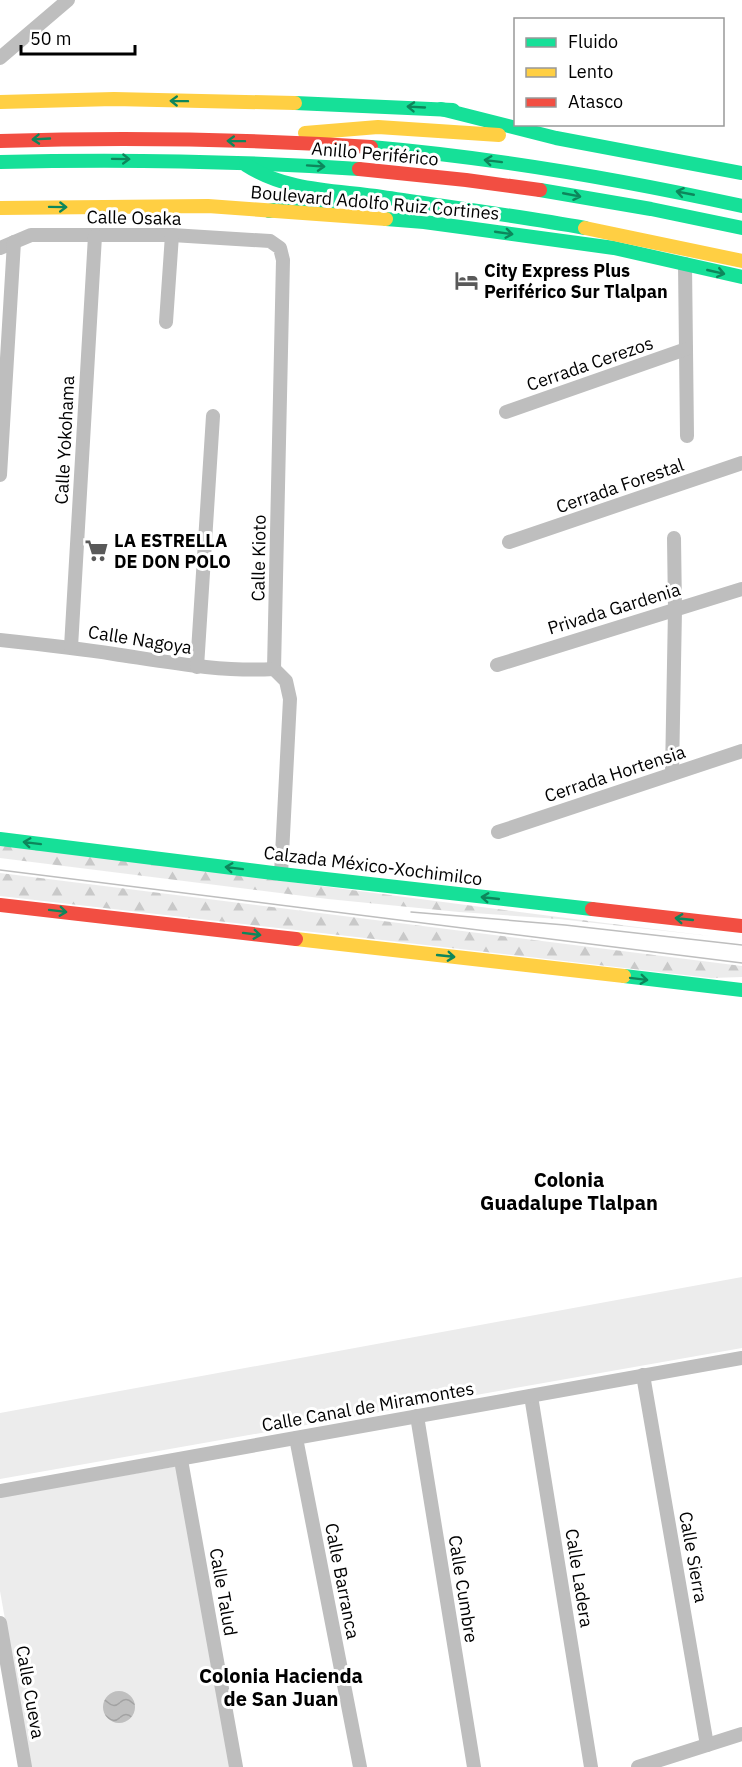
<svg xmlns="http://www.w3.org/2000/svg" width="742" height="1767" font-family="'IBM Plex Sans',sans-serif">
	<defs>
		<pattern id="forest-firs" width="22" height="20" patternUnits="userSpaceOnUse" patternTransform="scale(1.5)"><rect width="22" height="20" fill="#ececec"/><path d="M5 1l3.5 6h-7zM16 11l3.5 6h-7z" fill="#c9c9c9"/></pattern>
		<pattern id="water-waves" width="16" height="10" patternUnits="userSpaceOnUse" patternTransform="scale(1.5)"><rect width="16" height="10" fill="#bfbfbf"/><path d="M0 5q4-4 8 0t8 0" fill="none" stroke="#a2a2a2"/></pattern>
	</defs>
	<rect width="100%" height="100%" fill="#fff"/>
	<g fill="url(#forest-firs)">
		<path d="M0,845C237,874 473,907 710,936L559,919L459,912L328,899L0,858Z"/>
		<polygon points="0,873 742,966 742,977 711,978 0,896"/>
	</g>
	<g fill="#ececec">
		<polygon points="742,1277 742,1348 0,1479 0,1413"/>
		<polygon points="179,1466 230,1767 31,1767 0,1591 0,1497"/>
	</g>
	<circle fill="url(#water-waves)" cx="119" cy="1707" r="16"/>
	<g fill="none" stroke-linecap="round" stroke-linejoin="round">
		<g stroke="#bebebe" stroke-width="14">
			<polyline points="0,58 68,0"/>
			<polyline points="0,248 31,235 172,235 270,241 280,248 283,260 274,669 286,681 290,699 281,874"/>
			<polyline points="685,264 687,436"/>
			<polyline points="166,322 172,235"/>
			<polyline points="506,412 686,349"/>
			<polyline points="0,475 14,242"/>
			<polyline points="509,542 742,463"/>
			<path d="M0,640C38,644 76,648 114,654C168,662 220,672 274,669"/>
			<polyline points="71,647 95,236"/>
			<polyline points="497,665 742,589"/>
			<polyline points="197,667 213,416"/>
			<polyline points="672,774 675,609 674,538"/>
			<polyline points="498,832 742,751"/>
			<polyline points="643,1375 707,1745"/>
			<polyline points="531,1396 591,1767"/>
			<polyline points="417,1416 474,1767"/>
			<polyline points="296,1438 360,1767"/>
			<polyline points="181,1460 236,1767"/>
			<polyline points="0,1491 742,1358"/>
			<polyline points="0,1623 25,1767"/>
			<polyline points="638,1767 742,1734"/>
		</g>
		<g stroke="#16e098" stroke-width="14">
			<polyline points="295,103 453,110"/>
			<polyline points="441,109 556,138 742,173"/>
			<path d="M371,147C497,158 619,179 742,206"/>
			<path d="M0,162C120,159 239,161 359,169"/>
			<path d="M246,165C288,192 335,190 382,197C450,207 518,216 585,228"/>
			<polyline points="540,190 651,209 742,228"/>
			<polyline points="269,211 302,205 331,203"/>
			<polyline points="386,219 424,222 614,248 742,277"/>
			<polyline points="0,839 281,874 592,909"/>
			<polyline points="624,976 742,990"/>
		</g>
		<g stroke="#ffcf43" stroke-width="14">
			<polyline points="0,102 114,99 295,103"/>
			<polyline points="305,133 378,127 499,135"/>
			<polyline points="0,208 208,206 386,219"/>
			<polyline points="585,228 742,261"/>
			<polyline points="296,939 624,976"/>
		</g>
		<g stroke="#f24e42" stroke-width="14">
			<path d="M0,141C124,137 247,139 371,147"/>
			<polyline points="359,169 466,180 540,190"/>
			<polyline points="0,905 296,939"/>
			<polyline points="592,909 742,926"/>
		</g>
		<g stroke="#bebebe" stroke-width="1.5">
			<polyline points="0,870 742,963"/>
			<polyline points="411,912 565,925 742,945"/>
		</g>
	</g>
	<defs><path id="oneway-shaft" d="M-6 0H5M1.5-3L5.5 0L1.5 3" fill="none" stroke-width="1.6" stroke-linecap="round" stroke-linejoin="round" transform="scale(1.5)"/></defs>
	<g stroke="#0d865b">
		<use href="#oneway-shaft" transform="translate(179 101) rotate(-179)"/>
		<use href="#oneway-shaft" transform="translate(416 107) rotate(-177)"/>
		<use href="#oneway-shaft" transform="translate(41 139) rotate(177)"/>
		<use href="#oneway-shaft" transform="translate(236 141) rotate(-179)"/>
		<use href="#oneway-shaft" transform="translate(121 159) rotate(1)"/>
		<use href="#oneway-shaft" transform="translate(493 161) rotate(-173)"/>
		<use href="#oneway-shaft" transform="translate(316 166) rotate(4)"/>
		<use href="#oneway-shaft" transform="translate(685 193) rotate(-169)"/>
		<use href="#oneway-shaft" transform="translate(572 195) rotate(11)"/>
		<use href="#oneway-shaft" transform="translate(58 207) rotate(1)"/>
		<use href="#oneway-shaft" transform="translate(504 233) rotate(8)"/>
		<use href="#oneway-shaft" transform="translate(716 272) rotate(13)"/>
		<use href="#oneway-shaft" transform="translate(32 843) rotate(-173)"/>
		<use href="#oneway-shaft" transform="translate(234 868) rotate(-173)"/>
		<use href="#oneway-shaft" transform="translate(490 898) rotate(-174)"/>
		<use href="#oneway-shaft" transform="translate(58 911) rotate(7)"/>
		<use href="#oneway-shaft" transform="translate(684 919) rotate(-174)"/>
		<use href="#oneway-shaft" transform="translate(252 934) rotate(7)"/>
		<use href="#oneway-shaft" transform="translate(446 956) rotate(6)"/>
		<use href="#oneway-shaft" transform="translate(639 979) rotate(7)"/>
	</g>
	<defs>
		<symbol id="hotel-bare" viewBox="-9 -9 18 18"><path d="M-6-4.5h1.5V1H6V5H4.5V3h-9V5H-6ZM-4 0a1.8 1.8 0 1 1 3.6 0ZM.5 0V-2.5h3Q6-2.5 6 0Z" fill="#595959" stroke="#fff" stroke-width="2.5" paint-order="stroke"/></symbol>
		<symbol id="supermarket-bare" viewBox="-9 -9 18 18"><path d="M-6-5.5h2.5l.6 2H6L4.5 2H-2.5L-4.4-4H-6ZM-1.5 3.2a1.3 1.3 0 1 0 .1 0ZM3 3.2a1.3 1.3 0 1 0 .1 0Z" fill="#595959" stroke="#fff" stroke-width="2.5" paint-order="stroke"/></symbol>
	</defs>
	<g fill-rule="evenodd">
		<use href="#hotel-bare" x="450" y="264" width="33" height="33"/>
		<use href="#supermarket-bare" x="80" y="534" width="33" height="33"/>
	</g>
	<g text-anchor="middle" stroke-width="6" stroke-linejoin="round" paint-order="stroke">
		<g font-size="18" fill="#000" stroke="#fff">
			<text transform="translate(375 154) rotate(5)" y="6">Anillo Periférico</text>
			<text transform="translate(375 203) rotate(5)" y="6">Boulevard Adolfo Ruiz Cortines</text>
			<text transform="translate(134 218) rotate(1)" y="6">Calle Osaka</text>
			<text transform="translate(590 364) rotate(-19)" y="6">Cerrada Cerezos</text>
			<text transform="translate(65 440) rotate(-87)" y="6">Calle Yokohama</text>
			<text transform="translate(620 486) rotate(-19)" y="6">Cerrada Forestal</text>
			<text transform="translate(259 558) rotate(-89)" y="6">Calle Kioto</text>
			<text transform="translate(614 609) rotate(-17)" y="6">Privada Gardenia</text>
			<text transform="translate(140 640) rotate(9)" y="6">Calle Nagoya</text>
			<text transform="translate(615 774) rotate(-18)" y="6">Cerrada Hortensia</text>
			<text transform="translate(373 866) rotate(7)" y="6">Calzada México-Xochimilco</text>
			<text transform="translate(368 1407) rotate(-10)" y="6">Calle Canal de Miramontes</text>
			<text transform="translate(693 1557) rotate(80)" y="6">Calle Sierra</text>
			<text transform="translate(579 1578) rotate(81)" y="6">Calle Ladera</text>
			<text transform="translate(342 1581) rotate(79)" y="6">Calle Barranca</text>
			<text transform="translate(463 1589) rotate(81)" y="6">Calle Cumbre</text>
			<text transform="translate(223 1592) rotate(80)" y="6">Calle Talud</text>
			<text transform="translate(30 1692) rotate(80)" y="6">Calle Cueva</text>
		</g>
		<g font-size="18" font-weight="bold" fill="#000" stroke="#fff" text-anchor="start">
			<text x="484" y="277">City Express Plus<tspan x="484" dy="21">Periférico Sur Tlalpan</tspan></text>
			<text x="114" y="547">LA ESTRELLA<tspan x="114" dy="21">DE DON POLO</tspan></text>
		</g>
		<g font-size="20" font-weight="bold" fill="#000" stroke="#fff">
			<text x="569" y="1187">Colonia<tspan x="569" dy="23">Guadalupe Tlalpan</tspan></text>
			<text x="281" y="1683">Colonia Hacienda<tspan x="281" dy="23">de San Juan</tspan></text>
		</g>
	</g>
	<rect x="514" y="18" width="210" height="108" fill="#ffffff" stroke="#999999" stroke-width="1.5"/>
	<rect x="526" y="38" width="30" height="9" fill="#16e098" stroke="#999999" stroke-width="1.5"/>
	<text x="568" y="48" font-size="18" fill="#000000">Fluido</text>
	<rect x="526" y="68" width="30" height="9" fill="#ffcf43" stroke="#999999" stroke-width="1.5"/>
	<text x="568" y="78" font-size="18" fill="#000000">Lento</text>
	<rect x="526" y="98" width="30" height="9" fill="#f24e42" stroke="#999999" stroke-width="1.5"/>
	<text x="568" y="108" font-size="18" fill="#000000">Atasco</text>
	<path d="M21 45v9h114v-9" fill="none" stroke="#000000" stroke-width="3"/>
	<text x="30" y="45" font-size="18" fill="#000000" stroke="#ffffff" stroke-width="4.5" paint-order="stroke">50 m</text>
</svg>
